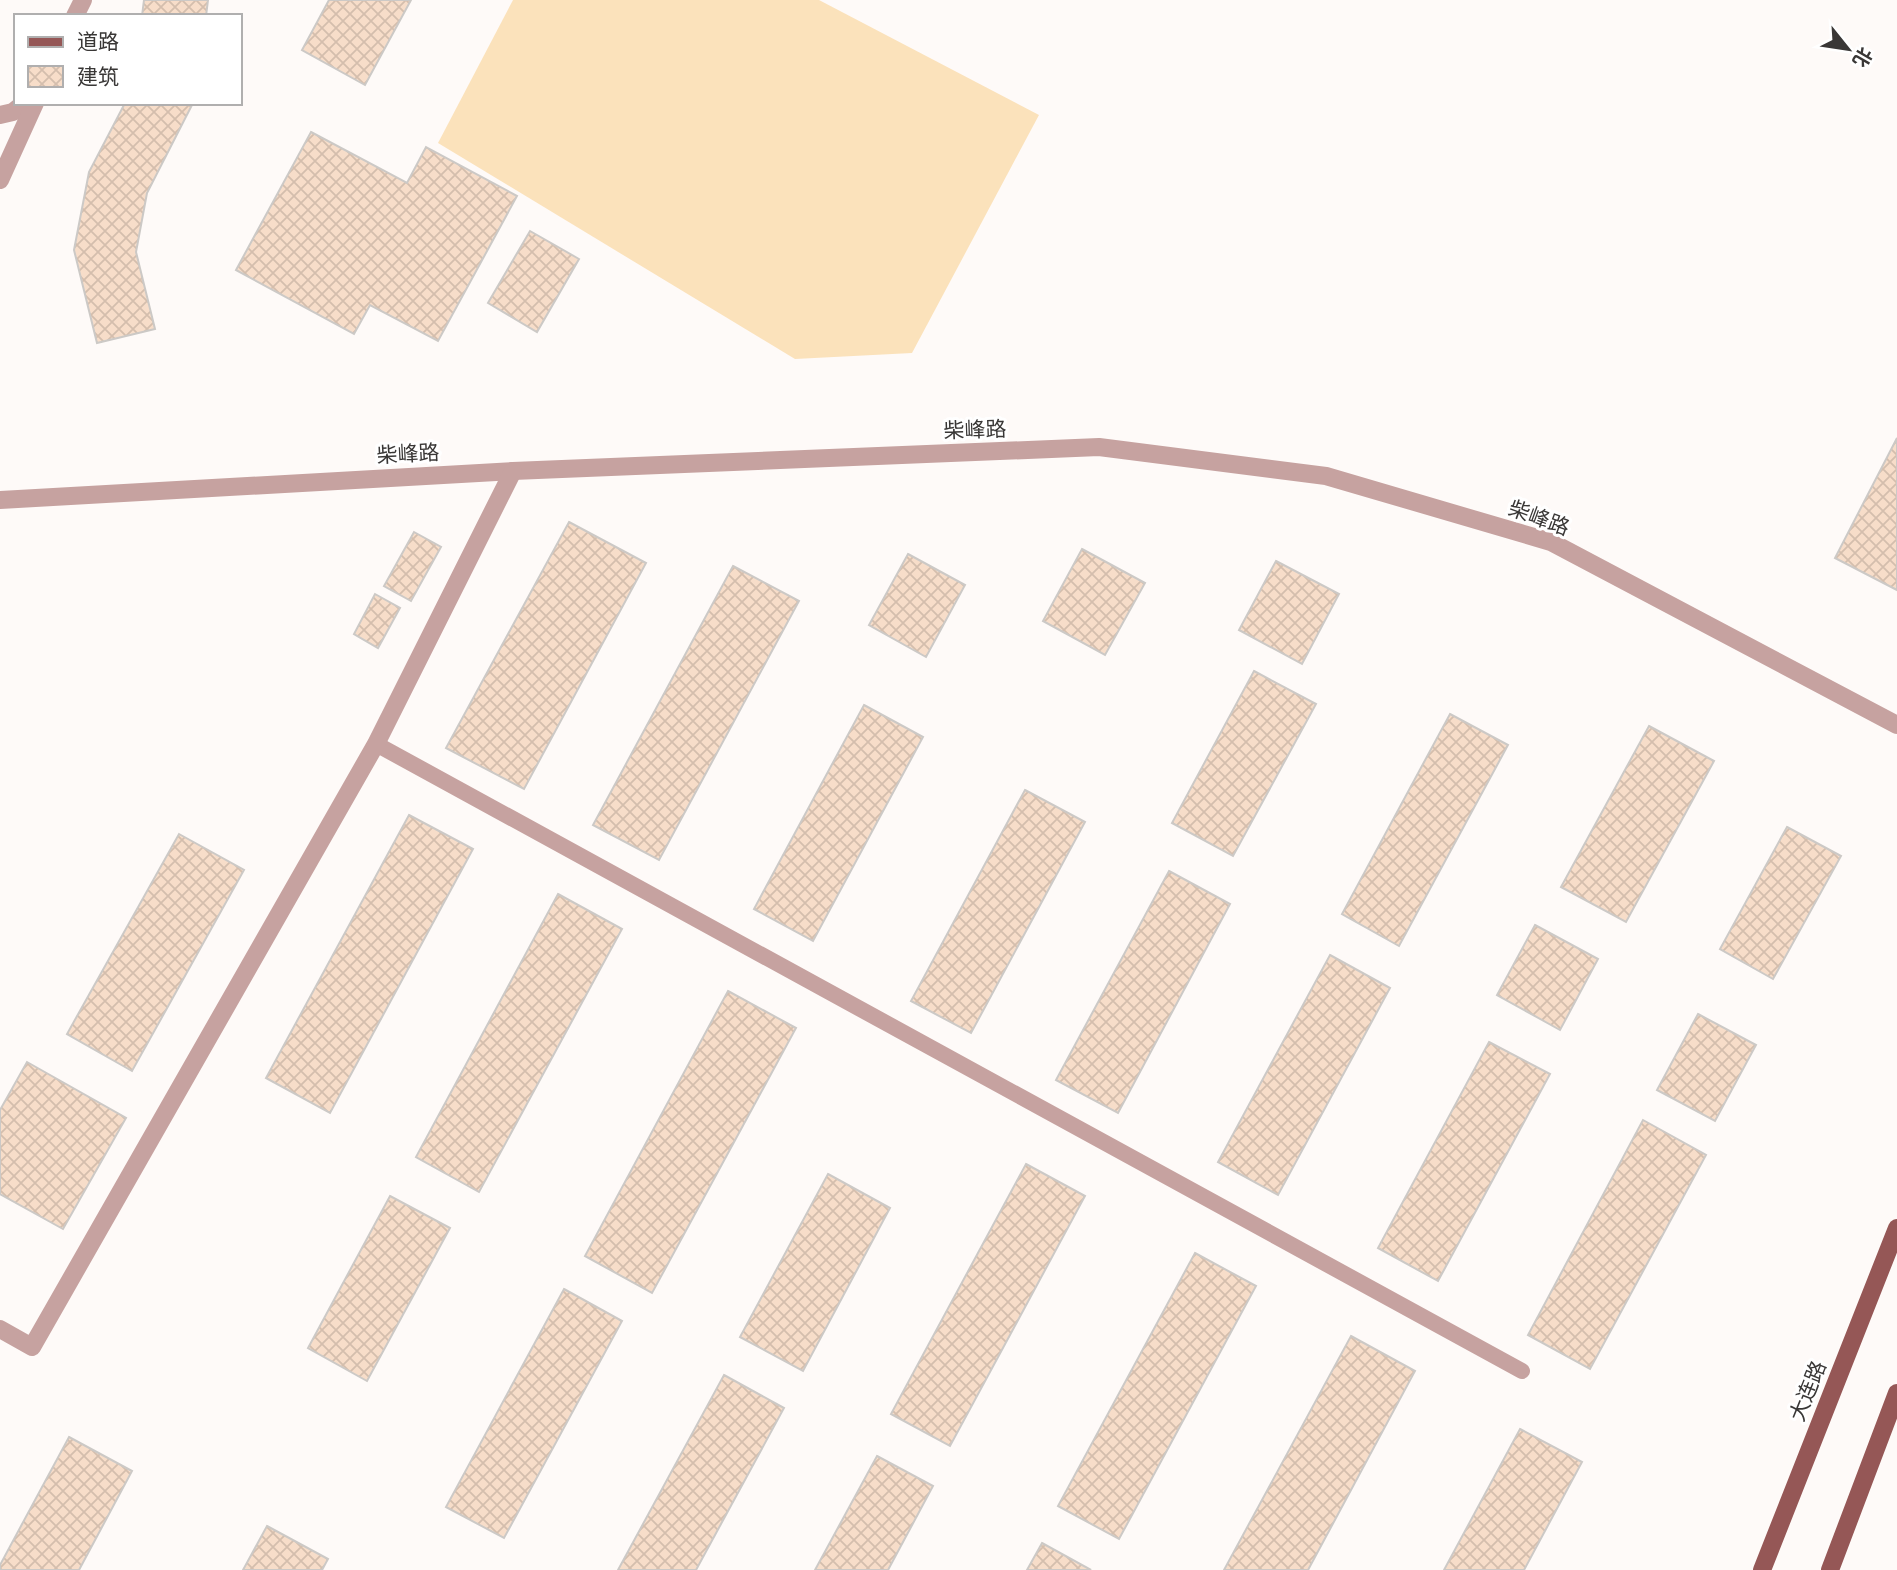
<svg xmlns="http://www.w3.org/2000/svg" width="1897" height="1570" font-family="Roboto,'Noto Sans SC',sans-serif">
	<defs>
		<pattern id="building-cross-hatch" width="8" height="8" patternUnits="userSpaceOnUse" patternTransform="scale(1.75)"><rect width="8" height="8" fill="#f7ddc9"/><path d="M0 0l8 8M0 8l8-8" fill="none" stroke="#d4bead"/></pattern>
	</defs>
	<rect width="100%" height="100%" fill="#fefaf8"/>
	<polygon fill="#fbe2bb" points="513,0 819,0 1039,115 912,353 795,359 438,143"/>
	<g fill="url(#building-cross-hatch)" stroke="#ccc9c6" stroke-width="2">
		<polygon points="144,0 208,0 206,16 142,16"/>
		<polygon points="329,0 411,0 365,85 302,50"/>
		<polygon points="125,103 193,103 147,193 136,252 155,329 97,343 74,250 89,172"/>
		<polygon points="311,132 407,183 426,147 517,196 438,341 370,305 354,334 236,270"/>
		<polygon points="530,231 579,259 537,332 488,303"/>
		<polygon points="1897,438 1897,590 1835,558"/>
		<polygon points="569,522 646,563 524,789 446,748"/>
		<polygon points="414,532 441,547 411,601 384,586"/>
		<polygon points="1082,549 1145,583 1105,655 1043,621"/>
		<polygon points="908,554 965,585 926,657 869,625"/>
		<polygon points="1276,561 1339,594 1302,664 1239,630"/>
		<polygon points="733,566 799,601 659,860 593,825"/>
		<polygon points="375,594 400,608 378,648 354,634"/>
		<polygon points="1254,671 1316,704 1233,856 1172,823"/>
		<polygon points="864,705 923,737 813,941 754,909"/>
		<polygon points="1450,714 1508,745 1399,946 1342,914"/>
		<polygon points="1649,726 1714,761 1626,922 1561,887"/>
		<polygon points="1025,790 1085,822 971,1033 911,1001"/>
		<polygon points="409,815 473,849 330,1113 266,1078"/>
		<polygon points="1787,827 1841,856 1773,979 1720,949"/>
		<polygon points="179,834 244,870 132,1071 67,1034"/>
		<polygon points="1169,871 1230,904 1118,1113 1056,1080"/>
		<polygon points="558,894 622,929 479,1192 416,1157"/>
		<polygon points="1535,925 1598,959 1560,1030 1497,995"/>
		<polygon points="1330,955 1390,988 1278,1195 1218,1162"/>
		<polygon points="728,991 796,1028 652,1293 585,1256"/>
		<polygon points="1698,1014 1756,1045 1715,1121 1657,1090"/>
		<polygon points="1489,1042 1550,1074 1438,1281 1378,1248"/>
		<polygon points="27,1062 126,1118 63,1229 0,1194 0,1110"/>
		<polygon points="1643,1120 1706,1155 1590,1369 1528,1335"/>
		<polygon points="1026,1164 1085,1196 950,1446 891,1414"/>
		<polygon points="828,1174 890,1208 803,1371 740,1337"/>
		<polygon points="390,1196 450,1228 367,1381 308,1348"/>
		<polygon points="1195,1253 1256,1286 1119,1539 1058,1506"/>
		<polygon points="564,1289 622,1321 504,1538 446,1507"/>
		<polygon points="1351,1336 1415,1371 1308,1570 1224,1570"/>
		<polygon points="724,1375 784,1408 696,1570 618,1570"/>
		<polygon points="1520,1429 1582,1462 1524,1570 1444,1570"/>
		<polygon points="69,1437 132,1471 79,1570 0,1570 0,1565"/>
		<polygon points="877,1456 933,1486 888,1570 815,1570"/>
		<polygon points="267,1526 328,1559 322,1570 243,1570"/>
		<polygon points="1042,1543 1091,1570 1027,1570"/>
	</g>
	<g fill="none" stroke-linecap="round" stroke-linejoin="round">
		<polyline stroke="#c6a2a0" stroke-width="16" points="376,744 1522,1371"/>
		<g stroke="#c6a2a0" stroke-width="18">
			<polyline points="75,16 83,0"/>
			<polyline points="0,115 13,112 24,103"/>
			<polyline points="0,180 35,103"/>
			<polyline points="0,500 513,471 1099,447 1326,476 1551,542 1897,725"/>
			<polyline points="0,1329 32,1347 376,744 513,471"/>
		</g>
		<g stroke="#955756" stroke-width="18">
			<polyline points="1762,1570 1897,1228"/>
			<polyline points="1830,1570 1897,1393"/>
		</g>
	</g>
	<g text-anchor="middle" stroke-width="6" stroke-linejoin="round" paint-order="stroke">
		<g font-size="21" fill="#393736" stroke="#fff">
			<text transform="translate(975 430) rotate(-2)" y="7">柴峰路</text>
			<text transform="translate(408 454) rotate(-3)" y="7">柴峰路</text>
			<text transform="translate(1539 518) rotate(20)" y="7">柴峰路</text>
			<text transform="translate(1808 1391) rotate(-68)" y="7">大连路</text>
		</g>
	</g>
	<rect x="14" y="14" width="228" height="91" fill="#ffffff" stroke="#b0afaf" stroke-width="2"/>
	<rect x="28" y="37" width="35" height="10" fill="#955756" stroke="#b0afaf" stroke-width="2"/>
	<text x="77" y="49" font-size="21" fill="#393736">道路</text>
	<rect x="28" y="66" width="35" height="21" fill="url(#building-cross-hatch)" stroke="#b0afaf" stroke-width="2"/>
	<text x="77" y="84" font-size="21" fill="#393736">建筑</text>
	<g transform="translate(1848 49) rotate(120)" stroke="#ffffff" stroke-width="5" paint-order="stroke">
	<path d="M0-5L12 26L0 18L-12 26Z" fill="#393736"/>
	<text y="-10" font-size="19" font-weight="bold" text-anchor="middle" fill="#393736">北</text>
	</g>
</svg>
